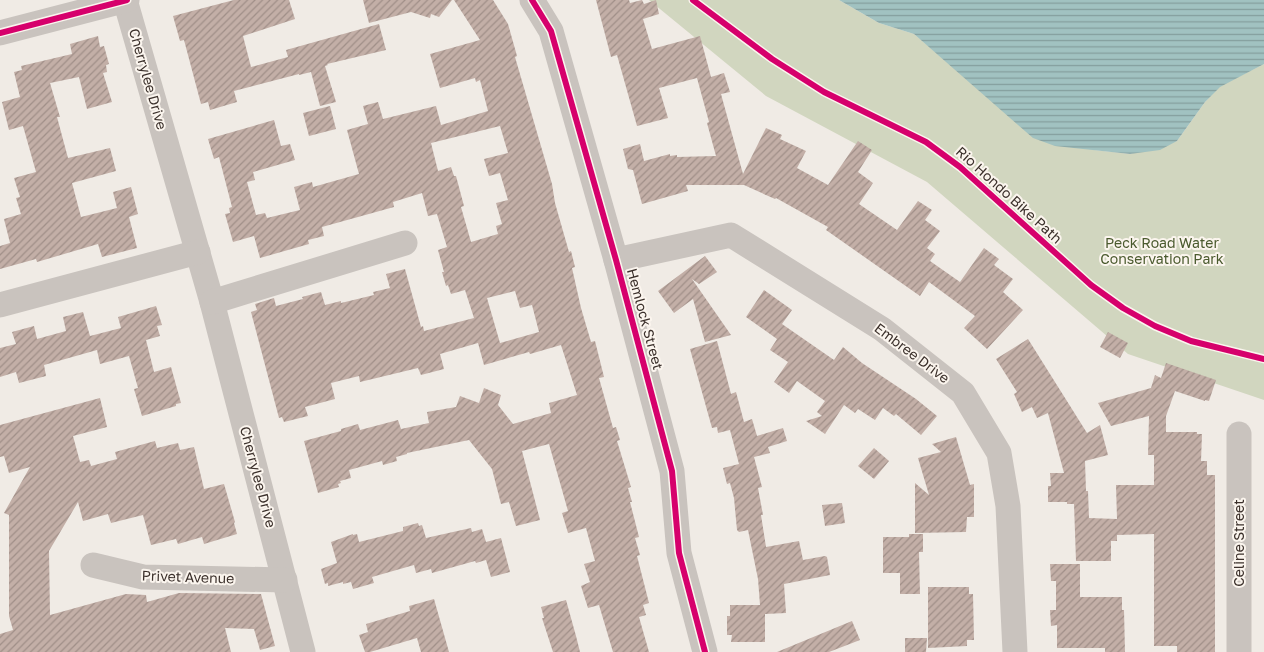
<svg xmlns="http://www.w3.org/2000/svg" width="1264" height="652" font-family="'Golos Text',sans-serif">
	<defs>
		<pattern id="water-rules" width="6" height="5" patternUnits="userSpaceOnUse" patternTransform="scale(1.25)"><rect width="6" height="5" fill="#a1c2c1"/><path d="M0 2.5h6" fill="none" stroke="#849e9d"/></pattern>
		<pattern id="building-hatch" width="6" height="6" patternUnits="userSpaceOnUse" patternTransform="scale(1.25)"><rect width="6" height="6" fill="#c3afa7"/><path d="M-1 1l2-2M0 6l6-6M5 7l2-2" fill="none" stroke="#a08f88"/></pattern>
	</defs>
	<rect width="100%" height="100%" fill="#f0ebe5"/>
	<polygon fill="#d1d6bf" points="649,0 839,0 879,23 914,34 948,63 1094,150 1130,154 1177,141 1205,102 1220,86 1264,64 1264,400 1128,354 927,182 766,96"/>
	<polygon fill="url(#water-rules)" points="839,0 1264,0 1264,64 1220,87 1205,102 1177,141 1160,150 1130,154 1055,146 1033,138 914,34 879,23"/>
	<g fill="url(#building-hatch)" fill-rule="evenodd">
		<polygon points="234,0 289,0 295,19 243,36 251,67 288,57 286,50 379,24 386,50 327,64 328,65 325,66 336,102 320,106 311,72 299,75 299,74 234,91 237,102 210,110 208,102 201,104 184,40 180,41 173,16"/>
		<polygon points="363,0 452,0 439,17 431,14 430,18 411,12 369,23"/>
		<path d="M454,0H493L508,24L517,56L515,57L552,184L555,203L569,252L571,251L575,267L572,268L581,308L591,342L595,341L604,377L599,378L613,428L616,427L620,440L617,441L631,487L628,488L632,502H630L639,537L635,538L640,555L637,556L649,603L643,605L646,615L639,617L649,652H613L599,605L588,608L581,586L590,582L584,564L595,561L586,528L568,533L562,513L568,511L549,444L522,451L540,520L516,526L509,502L501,504L492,469L469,440L407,453V454L396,457L397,461L383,465L382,461L349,470L351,478L340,481L341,483L338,484L339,487L318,493L313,474L304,441L341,431V429L358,424L360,430L398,420L401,429L429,423L427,412L456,407L460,396L479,403L484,388L501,395L498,405L513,424L551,413L549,403L577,395L561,345L530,354L529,352L484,365L478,343L440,354L444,369L421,375L418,368L360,382L359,376L331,383L335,399L305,407L308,416L284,422L282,417L279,418L251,312L257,310L255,304L274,298L276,306L303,299L302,297L321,292L325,305L341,301V303L374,295L373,292L390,288L386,274L405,269L421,327L423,326L424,331L474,318L465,290L451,294L448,285L446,286L442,272H444L438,250L447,247L437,214L428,216L422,193L393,202L394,207L322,227L324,236L308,240L309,244L260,258L254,236L233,242L225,214L230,213L229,208L232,207L219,157L214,159L208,139L274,120L281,146L290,144L295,160L253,172L255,180L247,182L256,215L265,213L267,218L300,210L294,187L312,182L313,187L359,174L347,130L368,124L363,106L378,102L383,119L436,106L441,125L488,111L480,80L476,82L475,78L440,88L430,54L480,40ZM500,126L508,153L484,159L489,176L500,173L508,200L496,203L502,224L496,226L498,234L471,242L461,207L464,206L456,176H454L451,167L438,171L431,143ZM515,291L520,308L532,305L539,332L500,343L487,298Z"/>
		<polygon points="596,0 629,0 630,3 642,0 644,4 656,0 659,14 643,19 652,49 700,36 711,77 724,73 730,92 721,94 743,174 766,128 782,135 780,139 806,151 797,168 828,185 858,141 872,150 858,172 873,183 859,204 897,230 918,201 932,210 925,220 940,231 927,248 935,254 930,261 960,282 984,248 999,259 994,265 1013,279 1003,292 1023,310 987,349 964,328 975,316 929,282 920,296 826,230 828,227 776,198 775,199 744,185 686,185 688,191 642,204 633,170 628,169 623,149 640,144 644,161 670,154 670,156 677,155 677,157 716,156 707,123 709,122 697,78 659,88 668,118 637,126 617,55 611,57"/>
		<polygon points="98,36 100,47 104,46 109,64 106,65 107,72 103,73 112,102 87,109 79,77 50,83 60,117 57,117 68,158 110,148 116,171 72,183 81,217 117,208 113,192 131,187 138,214 129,217 137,248 102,257 98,244 37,262 36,259 0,269 0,246 10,243 4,219 21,214 16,198 20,197 14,178 36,172 23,126 9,130 2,102 20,97 14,72 22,70 21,66 72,54 70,44"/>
		<polygon points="330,106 336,129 309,136 303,113"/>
		<polygon points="705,256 717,272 699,284 692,279 731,335 705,342 693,299 674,313 658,291"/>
		<polygon points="764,290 792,310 782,324 834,360 843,347 862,363 916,399 937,416 921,435 896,414 894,416 883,408 875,420 858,409 855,413 844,405 825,434 806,421 822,416 817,412 825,401 797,381 789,393 774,382 788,362 770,350 777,339 746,317"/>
		<polygon points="156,306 162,325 157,326 160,336 146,340 154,372 171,367 181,403 176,404 176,406 142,416 134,389 138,388 129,356 100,364 97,350 44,365 46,376 19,383 16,372 0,377 0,348 16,344 12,332 34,326 37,339 66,331 63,317 83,312 90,336 121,328 118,317"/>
		<polygon points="1108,332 1128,343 1120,358 1100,347"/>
		<polygon points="1028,339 1087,433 1100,425 1108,455 1085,461 1086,491 1088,491 1089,518 1117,519 1116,485 1154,485 1154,455 1148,455 1149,416 1111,426 1098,403 1151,388 1155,375 1161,378 1166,363 1216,380 1209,401 1205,400 1205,401 1175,391 1166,416 1166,432 1197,432 1197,434 1202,434 1201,461 1207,461 1207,475 1215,475 1215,652 1177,652 1177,646 1154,646 1154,534 1117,535 1117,541 1111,541 1111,561 1076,561 1074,504 1067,504 1067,502 1048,502 1048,486 1051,486 1050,473 1064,473 1048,413 1037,418 1032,407 1022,412 1014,394 1017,392 996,359"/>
		<polygon points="717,341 731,394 736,392 744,422 752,419 757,436 783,428 787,441 768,447 770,453 754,457 762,487 758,488 763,515 761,515 766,547 799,541 803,560 825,556 827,557 830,575 784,584 786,613 765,614 765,642 731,642 732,635 727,635 727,616 730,616 730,605 760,605 758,579 748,530 739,532 737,530 734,498 730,483 727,484 723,468 739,464 730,430 718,433 717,427 712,428 690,349"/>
		<polygon points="100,398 107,427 73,436 80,462 89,460 91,466 117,459 115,452 155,441 157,448 178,443 180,450 194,447 204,489 224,484 235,522 234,523 237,534 204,544 202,537 178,544 176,539 151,545 143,515 111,523 108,514 83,521 78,502 49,551 50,615 126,594 146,595 147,602 179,593 261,594 275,646 260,650 254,629 225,628 231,652 0,652 0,634 13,630 9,616 9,515 4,513 30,467 9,473 4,456 0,457 0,425"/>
		<polygon points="956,437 970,485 974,484 974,517 967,517 966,532 915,533 915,483 929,495 918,458 941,452 932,444"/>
		<polygon points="874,448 889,461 874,479 858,466"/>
		<polygon points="842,503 845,523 825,526 822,505"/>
		<polygon points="418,523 419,526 422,525 426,538 471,528 472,532 482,529 486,542 501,538 510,572 491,577 486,560 476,563 475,561 432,573 431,569 416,573 414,565 372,577 374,583 353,589 351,582 343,584 343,582 328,586 328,583 325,584 321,569 337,563 331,542 353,534 353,535 357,534 359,542 403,531 403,527"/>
		<polygon points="909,534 923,534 923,552 919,552 920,594 900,594 900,573 883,573 883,537 909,537"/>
		<polygon points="1050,564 1080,564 1080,597 1122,597 1122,610 1124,610 1125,652 1105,652 1105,648 1057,648 1057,625 1051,626 1050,610 1056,610 1056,581 1051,581"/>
		<polygon points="928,587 969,587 969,594 973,594 974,640 967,640 967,646 928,648"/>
		<polygon points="434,599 449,652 421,652 417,638 370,652 365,652 359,635 368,632 366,624 410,611 409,606"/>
		<polygon points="566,600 576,636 580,652 553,652 542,618 544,618 541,607"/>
		<polygon points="852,621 860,640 829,652 777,652"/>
		<polygon points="905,638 927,638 926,652 905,652"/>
	</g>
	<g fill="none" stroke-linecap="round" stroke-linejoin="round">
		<g stroke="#c9c3be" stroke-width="25">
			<polyline points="125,0 212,302 303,652"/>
			<polyline points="532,0 551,31 616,260 672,471 679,553 705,652"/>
			<polyline points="0,33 127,0"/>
			<polyline points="616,260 731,235 882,329 963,393 999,453 1008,506 1015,652"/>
			<polyline points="212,302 405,243"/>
			<polyline points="0,305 198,252"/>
			<polyline points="93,565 143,577 285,580"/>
			<polyline points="1239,652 1239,434"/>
		</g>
		<defs>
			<g id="cycleway">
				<polyline points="532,0 551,31 616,260 672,471 679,553 705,652"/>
				<polyline points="693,0 772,59 824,92 926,142 960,167 1091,285 1123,308 1155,326 1191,341 1264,359"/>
				<polyline points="0,33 127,0"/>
			</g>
		</defs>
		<use href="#cycleway" stroke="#fbf5ee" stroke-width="9"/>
		<use href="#cycleway" stroke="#d6006c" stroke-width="6"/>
	</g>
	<g text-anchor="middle" stroke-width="4" stroke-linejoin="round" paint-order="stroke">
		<g font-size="14" fill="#3b302b" stroke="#fbf5ee">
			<text transform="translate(148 79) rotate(74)" y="5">Cherrylee Drive</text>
			<text transform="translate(1009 195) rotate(42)" y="5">Rio Hondo Bike Path</text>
			<text transform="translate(645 319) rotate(75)" y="5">Hemlock Street</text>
			<text transform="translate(912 353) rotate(37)" y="5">Embree Drive</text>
			<text transform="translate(258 477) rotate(75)" y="5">Cherrylee Drive</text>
			<text transform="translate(1239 543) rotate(-90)" y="5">Celine Street</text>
			<text transform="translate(188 577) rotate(2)" y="5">Privet Avenue</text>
		</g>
		<g font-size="14" fill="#4a5a2e" stroke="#fbf5ee">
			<text x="1162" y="248">Peck Road Water<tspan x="1162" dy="16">Conservation Park</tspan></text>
		</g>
	</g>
</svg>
